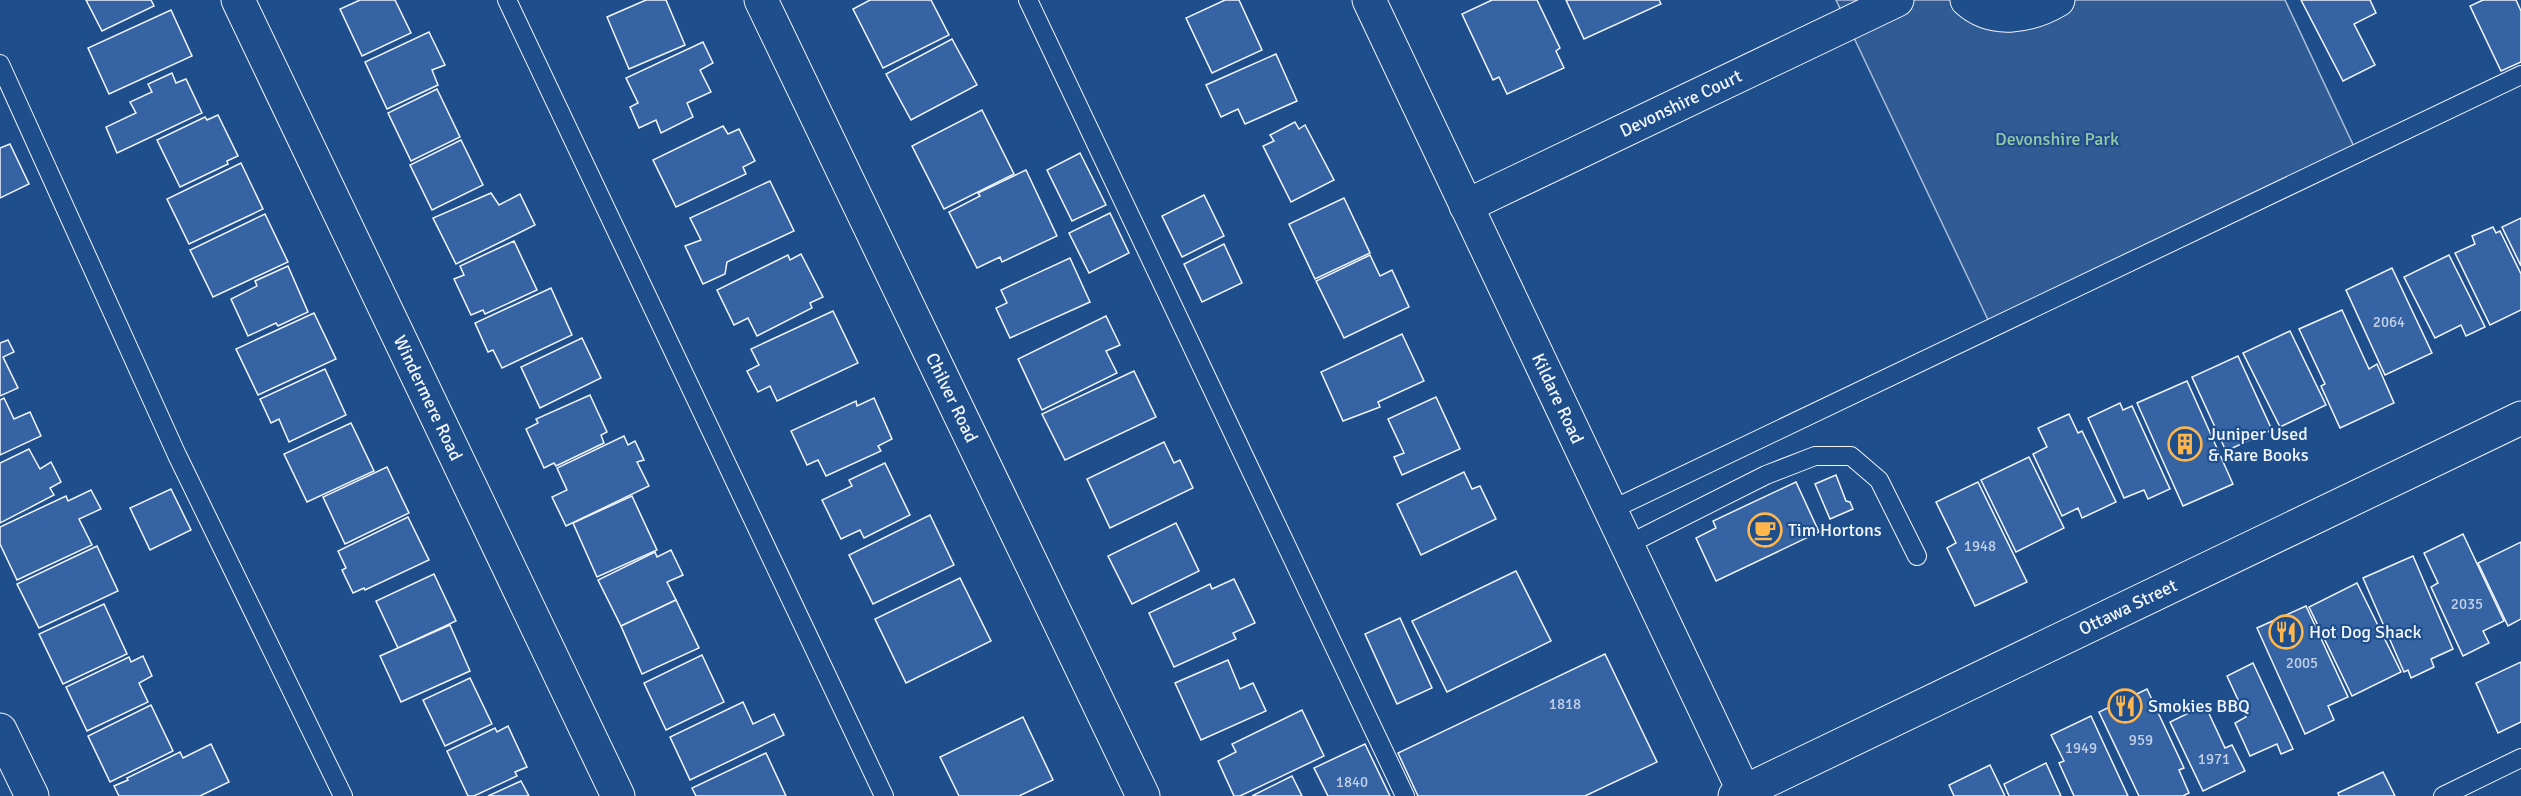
<svg xmlns="http://www.w3.org/2000/svg" width="2521" height="796" font-family="Signika,sans-serif">
	<rect width="100%" height="100%" fill="#1f4e8c"/>
	<polygon fill="#305b95" stroke="#a8bbd7" stroke-width="1.5" points="1836,0 2285,0 2356,151 1990,324"/>
	<g fill="#3563a3" stroke="#f2f6ff" stroke-width="1.5">
		<polygon points="86,0 151,0 154,6 102,31"/>
		<polygon points="360,0 395,0 411,33 362,56 340,9"/>
		<polygon points="646,0 666,0 685,45 629,69 607,17"/>
		<polygon points="870,0 931,0 949,35 883,68 853,9"/>
		<polygon points="1225,0 1239,0 1262,50 1212,73 1186,18"/>
		<polygon points="1492,0 1537,0 1560,48 1556,51 1564,68 1507,94 1499,77 1493,80 1462,14"/>
		<polygon points="1566,0 1659,0 1661,4 1584,39"/>
		<polygon points="2301,0 2370,0 2376,13 2354,24 2375,65 2343,81"/>
		<polygon points="2483,0 2516,0 2521,11 2521,62 2501,71 2470,6"/>
		<polygon points="171,10 192,56 109,94 88,48"/>
		<polygon points="429,32 445,65 432,70 438,85 387,109 365,62"/>
		<polygon points="952,39 977,85 911,120 886,74"/>
		<polygon points="703,42 713,63 700,70 711,92 687,103 693,117 661,133 656,120 639,128 630,107 638,103 626,78"/>
		<polygon points="1276,54 1297,101 1245,124 1238,109 1221,117 1206,85"/>
		<polygon points="172,73 176,83 186,79 202,113 117,153 106,127 136,113 130,102 152,92 148,84"/>
		<polygon points="437,89 460,137 411,161 388,113"/>
		<polygon points="982,110 1014,174 944,209 912,146"/>
		<polygon points="218,115 238,156 227,161 228,164 180,187 157,140 205,117 207,120"/>
		<polygon points="1295,122 1299,129 1305,125 1334,180 1291,202 1263,146 1274,141 1270,135"/>
		<polygon points="723,126 728,134 739,129 755,161 743,167 746,174 676,207 653,160"/>
		<polygon points="461,140 483,185 432,210 410,165"/>
		<polygon points="10,144 29,184 0,198 0,148"/>
		<polygon points="1080,153 1106,205 1072,221 1047,170"/>
		<polygon points="241,163 263,209 189,244 167,199"/>
		<polygon points="1026,170 1057,236 1002,262 1000,257 977,268 949,212 980,196 978,193"/>
		<polygon points="770,181 794,231 727,262 725,274 703,284 685,246 701,240 690,218"/>
		<polygon points="491,193 499,205 520,194 535,225 456,264 433,218"/>
		<polygon points="1204,195 1224,236 1182,257 1162,216"/>
		<polygon points="1344,198 1370,253 1315,279 1289,224"/>
		<polygon points="1110,213 1129,253 1089,273 1069,233"/>
		<polygon points="265,214 288,262 213,297 190,250"/>
		<polygon points="2521,218 2521,266 2502,227"/>
		<polygon points="2493,227 2496,233 2500,231 2521,274 2521,310 2490,325 2455,253 2475,244 2472,236"/>
		<polygon points="514,241 537,290 485,314 483,310 471,315 454,279 464,275 460,266"/>
		<polygon points="1224,244 1242,283 1202,302 1184,264"/>
		<polygon points="801,254 823,297 810,303 812,308 757,336 748,318 734,325 717,290 788,255 790,260"/>
		<polygon points="1370,255 1380,276 1392,270 1409,307 1344,338 1316,281"/>
		<polygon points="2449,255 2485,327 2466,336 2461,325 2435,338 2404,277"/>
		<polygon points="1070,258 1090,302 1010,338 996,308 1007,303 1001,290"/>
		<polygon points="288,266 308,312 278,326 276,323 248,336 231,299 257,286 255,281"/>
		<polygon points="2392,268 2432,353 2385,375 2346,290"/>
		<polygon points="551,288 572,335 502,368 493,350 488,352 475,323"/>
		<polygon points="2342,310 2369,369 2377,364 2394,403 2340,428 2321,386 2325,384 2299,329"/>
		<polygon points="833,311 858,363 777,401 770,386 758,392 747,371 759,365 751,349"/>
		<polygon points="314,313 336,359 258,395 236,349"/>
		<polygon points="1106,316 1120,345 1106,351 1117,373 1042,410 1018,359"/>
		<polygon points="2290,331 2326,405 2280,427 2243,353"/>
		<polygon points="1402,334 1424,381 1378,402 1380,407 1343,421 1321,372"/>
		<polygon points="582,338 601,378 540,408 521,367"/>
		<polygon points="8,340 14,352 3,357 18,388 0,396 0,343"/>
		<polygon points="2238,356 2272,430 2226,451 2192,377"/>
		<polygon points="325,369 346,415 289,442 279,419 271,423 260,399"/>
		<polygon points="1134,371 1156,417 1065,460 1042,414"/>
		<polygon points="2187,381 2233,484 2183,506 2137,403"/>
		<polygon points="590,395 607,432 601,435 604,443 556,466 554,463 544,468 526,429 538,423 536,419"/>
		<polygon points="1436,397 1460,449 1402,475 1394,457 1404,453 1388,419"/>
		<polygon points="4,398 14,419 30,412 41,436 0,455 0,400"/>
		<polygon points="874,398 892,439 878,446 881,451 826,476 818,460 807,465 791,431 856,401 857,406"/>
		<polygon points="2120,403 2123,410 2132,406 2170,489 2148,499 2144,490 2124,498 2088,418"/>
		<polygon points="2069,414 2078,433 2082,431 2116,502 2082,518 2078,508 2062,516 2033,454 2047,447 2038,428"/>
		<polygon points="351,423 374,471 307,502 284,454"/>
		<polygon points="624,436 628,445 635,441 644,460 637,462 649,486 566,526 552,497 567,490 557,468"/>
		<polygon points="1164,442 1174,463 1180,460 1193,488 1110,528 1087,479"/>
		<polygon points="29,449 40,469 51,462 61,482 50,488 54,495 0,523 0,463"/>
		<polygon points="2029,457 2064,528 2016,552 1981,480"/>
		<polygon points="885,463 910,515 864,538 860,530 841,539 822,500 852,486 849,480"/>
		<polygon points="387,467 409,513 345,544 323,497"/>
		<polygon points="1464,472 1472,489 1480,486 1496,519 1421,555 1397,504"/>
		<polygon points="1836,475 1846,501 1850,502 1853,509 1830,519 1815,484"/>
		<polygon points="1796,482 1819,532 1716,581 1696,538 1716,528 1713,521"/>
		<polygon points="1978,482 2027,582 1975,606 1947,548 1956,543 1936,502"/>
		<polygon points="171,489 191,530 150,550 130,508"/>
		<polygon points="91,490 101,509 79,519 92,545 17,580 0,544 0,527 66,496 68,501"/>
		<polygon points="632,496 657,550 597,577 573,523"/>
		<polygon points="930,515 954,565 873,604 849,555"/>
		<polygon points="408,517 429,560 365,590 364,588 353,593 342,570 346,568 338,551"/>
		<polygon points="1176,523 1199,571 1132,604 1108,556"/>
		<polygon points="2463,534 2504,621 2483,631 2489,643 2463,656 2431,587 2438,583 2424,553"/>
		<polygon points="2521,542 2521,619 2508,626 2478,563"/>
		<polygon points="97,546 118,591 39,628 17,584"/>
		<polygon points="671,550 683,575 667,582 676,600 621,626 598,580 655,552 657,557"/>
		<polygon points="2413,556 2453,649 2431,659 2434,667 2411,678 2408,670 2404,672 2363,578"/>
		<polygon points="1516,571 1551,641 1447,692 1412,621"/>
		<polygon points="434,574 456,621 398,648 376,601"/>
		<polygon points="960,578 991,641 906,683 875,619"/>
		<polygon points="1234,579 1255,623 1233,633 1236,639 1174,667 1149,613 1210,584 1212,589"/>
		<polygon points="2357,583 2401,672 2352,696 2309,607"/>
		<polygon points="676,600 699,648 642,674 621,626"/>
		<polygon points="104,604 127,654 63,684 39,634"/>
		<polygon points="2306,606 2348,697 2328,706 2334,720 2305,734 2257,628"/>
		<polygon points="1400,618 1432,688 1397,704 1365,634"/>
		<polygon points="450,625 470,671 401,702 380,656"/>
		<polygon points="1605,654 1657,762 1585,796 1418,796 1398,753"/>
		<polygon points="702,655 724,702 666,730 644,683"/>
		<polygon points="143,656 152,676 139,683 148,702 87,731 66,687 129,657 131,662"/>
		<polygon points="1228,660 1240,689 1253,683 1266,711 1201,740 1175,683"/>
		<polygon points="2521,662 2521,722 2498,733 2476,683"/>
		<polygon points="2253,663 2293,749 2281,754 2277,744 2250,756 2235,723 2246,717 2227,676"/>
		<polygon points="470,678 492,724 445,746 423,700"/>
		<polygon points="2147,689 2184,768 2179,770 2189,793 2183,796 2139,796 2099,712"/>
		<polygon points="743,702 753,724 774,714 784,735 690,780 670,737"/>
		<polygon points="151,705 173,751 110,782 88,736"/>
		<polygon points="2205,705 2225,748 2232,745 2245,771 2203,791 2170,722"/>
		<polygon points="1302,710 1324,756 1240,796 1234,796 1218,761 1236,752 1232,744"/>
		<polygon points="2091,716 2128,796 2074,796 2059,763 2064,761 2051,735"/>
		<polygon points="1023,717 1053,780 1019,796 959,796 940,757"/>
		<polygon points="508,726 527,767 515,772 517,776 474,796 468,796 447,751 495,728 497,732"/>
		<polygon points="211,744 229,782 200,796 119,796 114,786 128,780 127,778 180,752 183,758"/>
		<polygon points="1365,744 1390,796 1328,796 1314,768"/>
		<polygon points="766,753 786,796 696,796 692,788"/>
		<polygon points="2046,763 2061,796 2009,796 2004,784"/>
		<polygon points="1990,765 2005,796 1954,796 1949,785"/>
		<polygon points="2383,772 2395,796 2339,796 2338,793"/>
		<polygon points="1292,776 1302,796 1252,796"/>
		<polygon points="521,781 529,796 488,796"/>
	</g>
	<g fill="none" stroke-linecap="round" stroke-linejoin="round">
		<defs>
			<g id="service">
				<polyline points="507,0 884,796"/>
				<polyline points="1028,0 1405,796"/>
				<polyline points="0,64 177,455 343,796"/>
				<polyline points="1611,510 2521,75"/>
				<polyline points="1627,545 1766,475 1815,456 1851,456 1879,480 1917,556"/>
				<polyline points="2443,796 2521,758"/>
			</g>
			<g id="minor">
				<path id="s1" d="M238,0L618,796"/>
				<path id="s2" d="M761,0L1143,796"/>
				<path id="s3" d="M1369,0L1746,796"/>
				<path d="M1967,0C1993,24 2031,16 2058,0"/>
				<path id="s4" d="M1466,206L1897,0"/>
				<polyline points="0,730 32,796"/>
			</g>
			<g id="tertiary">
				<path id="s5" d="M1735,796L2521,418"/>
			</g>
		</defs>
		<use href="#service" stroke="#f2f6ff" stroke-width="20"/>
		<use href="#minor" stroke="#f2f6ff" stroke-width="35"/>
		<use href="#tertiary" stroke="#f2f6ff" stroke-width="35"/>
		<use href="#service" stroke="#1f4e8c" stroke-width="18"/>
		<use href="#minor" stroke="#1f4e8c" stroke-width="33"/>
		<use href="#tertiary" stroke="#1f4e8c" stroke-width="33"/>
	</g>
	<defs>
		<symbol id="building-ring" viewBox="-11 -11 22 22"><circle r="9.5" fill="#1f4e8c" stroke="#ffb74d" stroke-width="1.5"/><path d="M-4-6H4V6H1V3H-1V6H-4ZM-2.5-4.3h1.7v1.8h-1.7ZM.8-4.3h1.7v1.8H.8ZM-2.5-1h1.7V.8h-1.7ZM.8-1h1.7V.8H.8Z" fill="#ffb74d"/></symbol>
		<symbol id="cafe-ring" viewBox="-11 -11 22 22"><circle r="9.5" fill="#1f4e8c" stroke="#ffb74d" stroke-width="1.5"/><path d="M-5.5-4.5H6V0H3Q3 3.5 0 3.5H-2.5Q-5.5 3.5-5.5 0ZM3-3.2v2h1.7v-2ZM-6 4.5H4V6H-6Z" fill="#ffb74d"/></symbol>
		<symbol id="restaurant-ring" viewBox="-11 -11 22 22"><circle r="9.5" fill="#1f4e8c" stroke="#ffb74d" stroke-width="1.5"/><path d="M-5-6h1v4h1v-4h1v4h1v-4h1v5L-1.5 .5V6h-2V.5L-5-1ZM5-6V6H3V1.5H1.5Q1.5-4 5-6Z" fill="#ffb74d"/></symbol>
	</defs>
	<g fill-rule="evenodd">
		<use href="#building-ring" x="2166" y="425" width="38" height="38"/>
		<use href="#cafe-ring" x="1746" y="511" width="38" height="38"/>
		<use href="#restaurant-ring" x="2267" y="613" width="38" height="38"/>
		<use href="#restaurant-ring" x="2106" y="687" width="38" height="38"/>
	</g>
	<g text-anchor="middle" stroke-width="4.5" stroke-linejoin="round" paint-order="stroke">
		<g font-size="15" fill="#c3d1e8">
			<text x="2389" y="327">2064</text>
			<text x="1980" y="551">1948</text>
			<text x="2467" y="609">2035</text>
			<text x="2302" y="668">2005</text>
			<text x="1565" y="709">1818</text>
			<text x="2141" y="745">959</text>
			<text x="2081" y="753">1949</text>
			<text x="2214" y="764">1971</text>
			<text x="1352" y="787">1840</text>
		</g>
		<g font-size="18" fill="#f2f6ff" stroke="#1f4e8c">
			<text dy="6" stroke="none"><textPath href="#s4" startOffset="238">Devonshire Court</textPath></text>
			<text dy="6" stroke="none"><textPath href="#s1" startOffset="441">Windermere Road</textPath></text>
			<text dy="6" stroke="none"><textPath href="#s2" startOffset="441">Chilver Road</textPath></text>
			<text dy="6" stroke="none"><textPath href="#s3" startOffset="441">Kildare Road</textPath></text>
			<text dy="6" stroke="none"><textPath href="#s5" startOffset="436">Ottawa Street</textPath></text>
		</g>
		<g font-size="18" fill="#97c8a6" stroke="#1f4e8c">
			<text x="2057" y="145">Devonshire Park</text>
		</g>
		<g font-size="18" fill="#f2f6ff" stroke="#1f4e8c" text-anchor="start">
			<text x="2208" y="440">Juniper Used<tspan x="2208" dy="21">&amp; Rare Books</tspan></text>
			<text x="1788" y="536">Tim Hortons</text>
			<text x="2309" y="638">Hot Dog Shack</text>
			<text x="2148" y="712">Smokies BBQ</text>
		</g>
	</g>
</svg>
